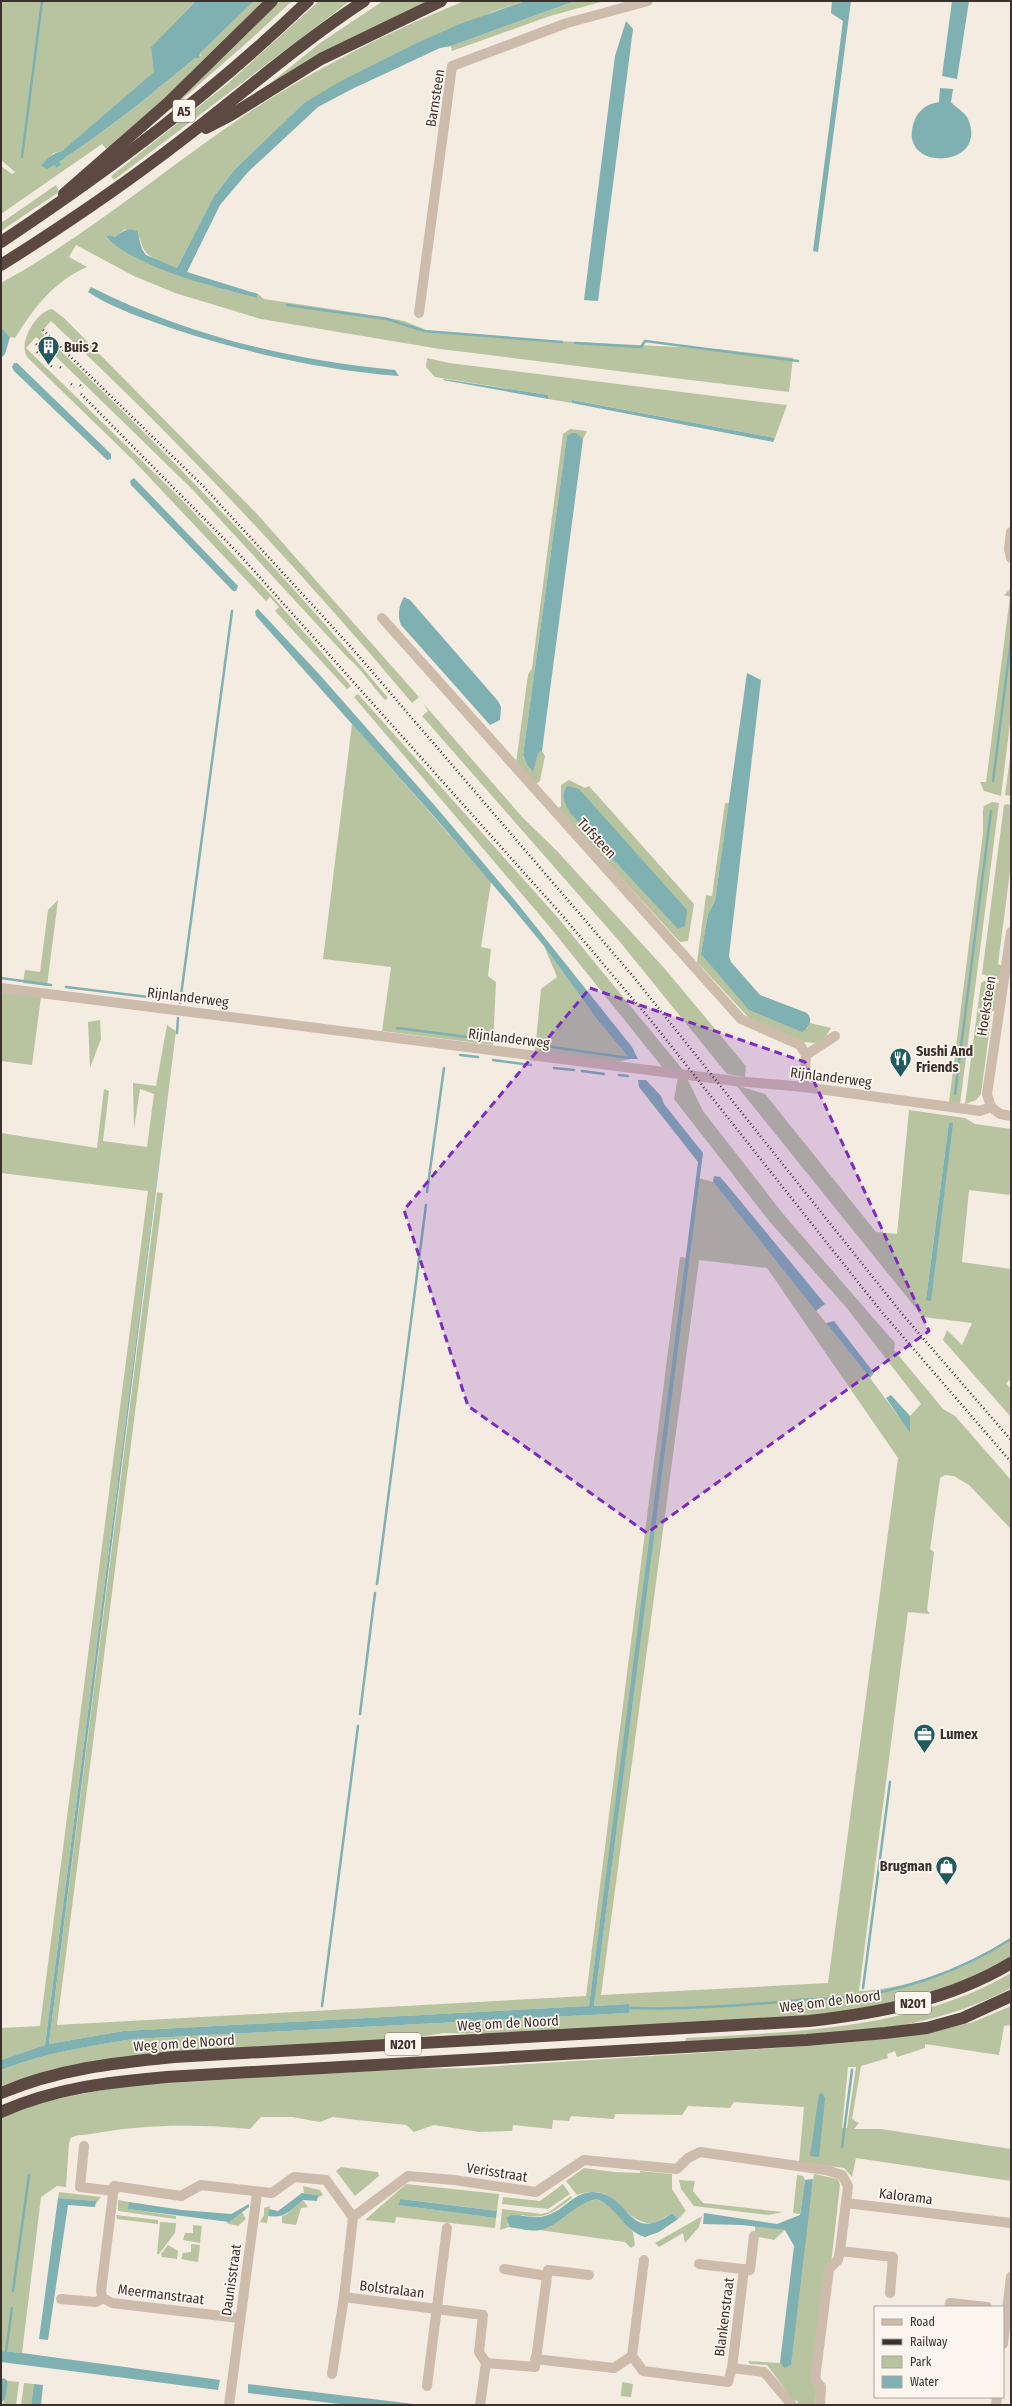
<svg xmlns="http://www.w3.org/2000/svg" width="1012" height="2406" font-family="'Fira Sans Condensed',sans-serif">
	<rect width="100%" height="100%" fill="#f4ebe1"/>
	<g fill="#b8c4a0" fill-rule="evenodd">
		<path d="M1,1H196L151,47L155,72L62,151L54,153L41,165H54L57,168L60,166L59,162C107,130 151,95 195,58L201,56L200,53L254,1H267L205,63L107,150L102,144L1,214V166L12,174L15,172L1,160Z"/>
		<polygon points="275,1 292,1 251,39 171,109 169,107"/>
		<polygon points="319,1 350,1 114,180 111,176 226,85"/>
		<polygon points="383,1 435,1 268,85 320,43"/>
		<path d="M464,1H525L492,12L304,103L235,169L214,196L177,268C159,260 144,260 140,238L125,229L115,237L110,235L106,238C156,269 200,284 257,298L258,294L264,299L384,317L404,321L429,331L538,340L718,349L793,358L789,392L440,349L261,319L175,293L134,276L76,245L69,257L87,267C54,281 34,308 15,338L10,337L1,327V283C87,236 163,170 245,115C314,69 388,32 464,1Z"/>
		<polygon points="575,1 604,1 550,16 452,51 451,46"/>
		<polygon points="56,185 59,192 1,231 1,223"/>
		<path d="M52,309L64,318L258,515L419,697L412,703C299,568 179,441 51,321L41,332C163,448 280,568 388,698L385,700C374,688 359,666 348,658L192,489L36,337L26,348L181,499L273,597L351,686L347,689L275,611L279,607L270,597L266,601L134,461L28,358C16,343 38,310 52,309Z"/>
		<polygon points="427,358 449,363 787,405 775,438 573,400 572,403 548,399 548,395 435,377 426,367"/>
		<polygon points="570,429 587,431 583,439 567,436 523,755 524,759 542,751 545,756 540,781 536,784 516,763 528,675 532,668 563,434"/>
		<polygon points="1011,588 1011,715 1001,796 984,791 980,782 986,782 1010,597 1004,595"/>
		<polygon points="358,694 559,919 683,1070 663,1068 549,926 354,697"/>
		<polygon points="423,703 523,818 557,851 665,969 746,1066 745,1077 727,1074 620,942 422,716 428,711"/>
		<polygon points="352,724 491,882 481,947 491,949 488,976 496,982 493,1045 382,1031 391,967 323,959"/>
		<polygon points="1011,750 1011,796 1005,795"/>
		<polygon points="569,780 585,788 589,786 694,904 688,941 680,942 558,809 561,806 561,785"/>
		<polygon points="992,802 999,803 960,1104 949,1102 983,833 983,810 984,806"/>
		<polygon points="725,803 729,803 715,901 708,914 701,954 807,1029 810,1023 831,1028 824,1039 814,1043 804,1042 750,1019 697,962 706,895 712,896"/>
		<polygon points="1008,804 1011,806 1011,864 998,964 1002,966 1000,980 982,974 1004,805"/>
		<polygon points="58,900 47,986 23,983 25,970 40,972 48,910"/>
		<polygon points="544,946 599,1022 630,1059 616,1062 535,1051 541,989 557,977"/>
		<polygon points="984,981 1000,983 996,1011 992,1011 981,1094 976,1100 965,1104 981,983"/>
		<polygon points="1,992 41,997 32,1065 1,1061"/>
		<polygon points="100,1020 101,1039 90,1068 88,1022"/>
		<polygon points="167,1025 176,1031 45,2045 1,2060 1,2028 40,2026 148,1191 1,1173 1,1133 97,1148 104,1089 109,1091 103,1141 147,1147 154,1094 140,1089 134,1129 133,1083 156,1086"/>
		<path d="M678,1077L687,1078L703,1111L728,1143L784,1215L895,1343L894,1350L943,1409L955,1416L1011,1480V1529L969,1485L954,1476L945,1475L940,1478L931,1543L930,1549L934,1552L927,1610L930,1614L908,1612L859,1991C912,1989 966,1966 1011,1938V1959L967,1983L887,2007L788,2018L493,2034L444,2033L399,2040L55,2069L1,2086V2070C44,2053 87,2046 133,2039L629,2013V2004L594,2006L699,1178L713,1182L870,1378L910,1432V1416L921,1404L846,1307L769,1221L674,1099ZM699,1260L767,1268L898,1458L828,1983L601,1995Z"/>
		<path d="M736,1085L765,1094L876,1232L897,1234L909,1110L965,1118L975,1124L1011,1129V1195L969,1190L962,1262L1011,1269V1379L1006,1383L1011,1389V1417L943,1340L947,1330L962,1345L972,1323L923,1317ZM949,1122L952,1123L926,1301V1300Z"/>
		<polygon points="157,1192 163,1193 57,2025 586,1996 680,1257 687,1258 589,2006 123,2031 49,2044"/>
		<path d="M1011,1973V1988C912,2041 795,2036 685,2041L686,2038C794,2032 916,2029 1011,1973Z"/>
		<path d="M1011,2006V2025L1004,2026L999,2055L925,2044V2048L897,2057L895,2051L887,2054L888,2058L861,2066L852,2119L859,2123L854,2129H881L1011,2149V2181L856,2158L852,2177L844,2168L799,2162L804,2107L734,2102L730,2108L688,2106L682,2115L615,2114L614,2119L571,2116L569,2121L553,2120L552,2129L513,2125L512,2131L479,2132L434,2125L414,2132L406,2125L357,2120L333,2117L320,2122L292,2117H261L250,2129C198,2124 143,2124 91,2134C83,2136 79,2133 71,2138L69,2143L66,2187L57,2186L41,2197L22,2353L1,2351V2118L32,2104L122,2086L402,2069L467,2068L823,2045L891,2038L929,2033L973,2022ZM848,2067H856L847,2128H842Z"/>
		<polygon points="341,2167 378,2172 379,2176 355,2196 336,2171"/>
		<path d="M584,2168L614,2172L640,2173V2171L672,2174V2189L686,2211L678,2219L672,2213L653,2224C619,2222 619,2181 577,2195L566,2181Z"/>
		<polygon points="814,2174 838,2179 840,2185 815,2405 797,2405 798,2401 793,2400 767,2365 750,2364 748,2361 780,2363 784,2368"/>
		<polygon points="797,2175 803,2176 805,2180 800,2214 793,2213"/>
		<polygon points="679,2180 695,2181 693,2191 703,2203 783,2212 768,2215 694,2206 681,2189"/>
		<polygon points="406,2184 499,2194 497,2211 402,2199 399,2205 496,2218 495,2228 396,2217 395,2223 365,2220"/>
		<polygon points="563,2184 570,2194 548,2209 502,2204 503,2197 540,2201"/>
		<polygon points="303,2186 320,2190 323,2195 317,2198 317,2195 304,2193"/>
		<polygon points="59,2192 101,2197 95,2205 96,2201 58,2198"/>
		<path d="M571,2196L572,2198C553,2212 546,2220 522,2215L507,2224L509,2227L500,2230L502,2209L541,2214L549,2212Z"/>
		<path d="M597,2199L610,2206L633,2232L635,2245L631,2248L625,2242L539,2230C559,2220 575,2204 597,2199Z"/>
		<polygon points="118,2200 129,2202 129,2209 176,2216 176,2219 118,2211"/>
		<polygon points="303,2200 308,2207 301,2208 296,2225 282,2223 282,2216 287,2214"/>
		<polygon points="270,2206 267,2223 260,2222 264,2215 264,2208"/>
		<polygon points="242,2212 246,2219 238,2226 226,2223"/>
		<polygon points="116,2215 158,2220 158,2224 117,2219"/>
		<polygon points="702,2216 699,2227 685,2243 683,2233 659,2247 655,2243"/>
		<polygon points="160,2222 176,2223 175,2233 159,2254 157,2254"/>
		<polygon points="193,2225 202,2226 200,2243 183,2240 185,2233 193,2233"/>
		<polygon points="755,2226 785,2230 774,2240 755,2236"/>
		<polygon points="191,2244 200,2245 198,2262 181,2259 183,2253 191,2252"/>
		<polygon points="168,2245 178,2251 177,2259 162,2257 161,2254"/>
		<polygon points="1,2380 19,2382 16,2405 3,2405 6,2389 2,2386"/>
		<polygon points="622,2382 633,2384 631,2397 621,2396"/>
		<polygon points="24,2383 34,2384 31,2405 21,2405"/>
	</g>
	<g fill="#7fb0b2">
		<path d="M196,1H254L200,53L199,58H195C151,95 107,130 59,162L61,165L57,168L54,165L47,169L41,165C48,158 53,153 62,151L154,72L151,47Z"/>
		<path d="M525,1H575L451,46L440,48L352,89L318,107L248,172L220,205L187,272L258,294L257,298C215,287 136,268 106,237L110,235L115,237C123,231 127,227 137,231L142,249L146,255L177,268L214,196L235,169L304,103L341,81L419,42L460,24Z"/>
		<polygon points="832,1 851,1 818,252 813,251 843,21 831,13"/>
		<polygon points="952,1 969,1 957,79 942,76"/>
		<polygon points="626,21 633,29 598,301 584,300 615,56"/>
		<path d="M940,88L953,89L951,102C956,108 964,111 968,119C990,169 896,173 914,122C918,110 927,104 939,102Z"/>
		<path d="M91,287C186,335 289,360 395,370L399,376C324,370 251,354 180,331C148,320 116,310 88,292Z"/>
		<polygon points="1,327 10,337 5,354 1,358"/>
		<polygon points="14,363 17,363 111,454 111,459 107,460 14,371 12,367"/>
		<polygon points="444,379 548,395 548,399 443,380"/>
		<polygon points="572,400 775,438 773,442 572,403"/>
		<polygon points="572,433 576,433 583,439 542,751 538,753 533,772 527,764 523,755 567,436"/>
		<polygon points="134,478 238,586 236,591 233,591 131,485 130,481"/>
		<path d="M404,597L410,600L498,701L501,707L500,720L490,725L401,625C397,616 399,605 404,597Z"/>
		<polygon points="258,609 319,674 436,807 517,903 632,1047 638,1059 630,1059 599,1022 544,946 511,906 438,821 256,616 255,611"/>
		<path d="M747,673L761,680L729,956L731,962L760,995L807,1013C813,1020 810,1027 802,1032L749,1010L701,954L708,914L715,901Z"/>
		<path d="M568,786L579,789L687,910L685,926L678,929L571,814C566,805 559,794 568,786Z"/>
		<path d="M176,1031L49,2044L123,2031L589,2006L698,1162L639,1087L638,1080H646L661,1096L664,1104L703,1153L594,2006L629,2004V2013L133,2039C88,2046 44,2053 1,2070V2060L45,2045Z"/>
		<polygon points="949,1122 953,1123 931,1301 926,1300"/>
		<polygon points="714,1176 720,1177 728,1186 825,1304 816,1311 713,1182"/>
		<polygon points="834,1321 874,1373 870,1378 826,1323"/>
		<polygon points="891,1395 910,1416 910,1433 886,1398"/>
		<polygon points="822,2093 825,2098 819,2157 810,2156 819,2094"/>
		<polygon points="813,2179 791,2365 784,2368 780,2363 794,2246 785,2230 742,2225 703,2224 704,2213 777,2224 800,2215 805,2180"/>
		<path d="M592,2192C632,2193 627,2246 672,2213L678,2219L659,2232L645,2237C624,2231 617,2207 597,2199C573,2204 561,2225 540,2230C531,2232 518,2228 509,2227L507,2218L511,2215C524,2215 536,2220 548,2215C566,2209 571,2194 592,2192Z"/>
		<path d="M302,2193L318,2195L317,2201L303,2200C291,2210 285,2219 268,2216L269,2209L278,2211Z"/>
		<polygon points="58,2198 96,2201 95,2207 68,2205 48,2340 39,2339"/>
		<polygon points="401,2199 497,2211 496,2218 398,2205"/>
		<polygon points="129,2202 182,2210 231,2214 249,2204 249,2207 229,2222 128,2209"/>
		<polygon points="1,2351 22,2353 220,2380 218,2390 1,2362"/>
		<polygon points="34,2384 43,2385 41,2405 31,2405"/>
		<polygon points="248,2384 422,2405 348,2405 248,2393"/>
	</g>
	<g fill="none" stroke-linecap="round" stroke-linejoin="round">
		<g stroke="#7fb0b2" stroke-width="2.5">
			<polyline points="22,157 42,1"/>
			<polyline points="287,305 387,319 424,331 562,342"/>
			<polyline points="575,343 641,347 645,341 798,361"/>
			<polyline points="993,781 1011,640"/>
			<polyline points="1,978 51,985"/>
			<polyline points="66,987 181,1001"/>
			<polyline points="180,1003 232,611"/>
			<polyline points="397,1028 521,1044"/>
			<polyline points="177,1033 178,1018"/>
			<polyline points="538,1045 629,1058"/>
			<polyline points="460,1055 478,1057"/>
			<polyline points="493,1060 531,1065"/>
			<polyline points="554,1068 574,1070"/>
			<polyline points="582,1071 604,1074"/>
			<polyline points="619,1075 628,1076"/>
			<polyline points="955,1094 991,811"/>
			<polyline points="427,1192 444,1068"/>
			<polyline points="377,1584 426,1205"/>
			<polyline points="360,1714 375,1593"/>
			<polyline points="863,1988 890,1782"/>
			<polyline points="322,2006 358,1726"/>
			<path d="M629,2008C686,2010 742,2006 799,2000C812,1999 825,1999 838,1998C897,1994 961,1971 1011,1939"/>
			<polyline points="842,2147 852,2070"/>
			<polyline points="13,2291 29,2175"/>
			<polyline points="6,2351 12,2308"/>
		</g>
		<polyline stroke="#7fb0b2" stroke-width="9" points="1,2397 3,2383"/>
		<g stroke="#cdbbac" stroke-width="10">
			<polyline points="419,313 452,66 567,23 648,1"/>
			<polyline points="1011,532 1009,549 1011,558"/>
			<polyline points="382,618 741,1019 800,1045 806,1055 804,1087"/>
			<polyline points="1,988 735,1081 804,1087 980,1111 991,1107"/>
			<polyline points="806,1055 835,1036"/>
			<polyline points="991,1107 987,1094 1011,932"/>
			<polyline points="991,1107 1000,1114 1011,1116"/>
			<polyline points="84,2146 80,2187 114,2191"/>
			<polyline points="846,2203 1011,2223"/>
			<polyline points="840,2251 893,2257 890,2293"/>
			<polyline points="699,2264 750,2270 754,2236"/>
			<polyline points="504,2269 547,2276 548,2270 589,2275"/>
			<polyline points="344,2297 483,2315 479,2352 486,2363"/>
			<polyline points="61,2299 96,2302 103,2298"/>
			<polyline points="949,2307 950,2303 987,2307"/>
			<polyline points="239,2318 112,2303 103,2298 101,2291 114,2186 181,2196 201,2185 272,2193 294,2177 326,2180 353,2217 408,2176 454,2180 536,2192 584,2160 677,2169 688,2158 700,2152 826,2170 842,2175 848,2186 840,2251 838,2260 829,2269 815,2379 821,2387 820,2405"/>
			<polyline points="1003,2344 1011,2277"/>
			<polyline points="632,2356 644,2260"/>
			<polyline points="535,2359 614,2368 632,2356 643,2371 728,2382 732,2368 744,2269"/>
			<polyline points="486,2363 535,2367 547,2276"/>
			<polyline points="732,2368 764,2372 792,2405"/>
			<polyline points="332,2374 344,2297 353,2217"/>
			<polyline points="427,2386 447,2228"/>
			<polyline points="229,2405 257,2193"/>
			<polyline points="480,2405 486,2363"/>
			<polyline points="996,2405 997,2397"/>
		</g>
		<g stroke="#5c4a42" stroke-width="12">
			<polyline points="206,128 231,115 321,59 441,1"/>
			<polyline points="64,194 168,103 272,1"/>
			<path d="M1,242C111,169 212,93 308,1"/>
			<path d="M1,265C63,226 125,184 183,139C243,93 300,43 364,1"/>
			<path d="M1,2093C58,2069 113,2063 174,2057L809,2021C879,2013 950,2000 1011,1963"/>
			<path d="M1,2112C54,2088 110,2082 167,2077L807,2040L885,2033L927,2028L963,2018L1011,1996"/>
		</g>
		<g stroke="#3b302b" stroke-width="2.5" stroke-dasharray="1 3" stroke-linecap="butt">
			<polyline points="43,330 203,486 351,647 632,975 903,1315 1011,1440"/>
			<polyline points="36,344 38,346"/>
			<polyline points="37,352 40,355"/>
			<polyline points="51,366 54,368"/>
			<polyline points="60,367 63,369"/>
			<polyline points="71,384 74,387"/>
			<polyline points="80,385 83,388"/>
			<polyline points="81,394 239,554 561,914 653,1023 880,1310 1011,1462"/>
		</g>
	</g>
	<path fill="#7b2cbf" fill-opacity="0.2" stroke="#7b2cbf" stroke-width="3" stroke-dasharray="8 5" stroke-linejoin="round" d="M590,988L805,1062L929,1331L647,1533L468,1406L404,1210Z"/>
	<defs>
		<symbol id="building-pin" viewBox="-11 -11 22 30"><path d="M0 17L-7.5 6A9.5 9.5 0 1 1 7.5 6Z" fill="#1f5a5e" stroke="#fbf5ee"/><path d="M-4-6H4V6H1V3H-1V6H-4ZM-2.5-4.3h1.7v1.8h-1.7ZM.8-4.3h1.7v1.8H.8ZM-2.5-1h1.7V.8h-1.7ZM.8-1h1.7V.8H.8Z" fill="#fff"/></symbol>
		<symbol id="restaurant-pin" viewBox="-11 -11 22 30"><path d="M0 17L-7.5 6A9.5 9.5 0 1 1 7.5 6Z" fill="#1f5a5e" stroke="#fbf5ee"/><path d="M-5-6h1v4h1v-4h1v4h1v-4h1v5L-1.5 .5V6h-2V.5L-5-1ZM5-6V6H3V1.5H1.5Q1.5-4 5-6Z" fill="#fff"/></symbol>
		<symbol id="office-pin" viewBox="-11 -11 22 30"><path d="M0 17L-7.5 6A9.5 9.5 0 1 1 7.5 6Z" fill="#1f5a5e" stroke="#fbf5ee"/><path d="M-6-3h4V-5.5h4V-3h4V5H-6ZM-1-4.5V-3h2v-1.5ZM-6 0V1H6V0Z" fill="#fff"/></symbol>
		<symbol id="shop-pin" viewBox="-11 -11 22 30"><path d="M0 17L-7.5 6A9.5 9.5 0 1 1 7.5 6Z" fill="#1f5a5e" stroke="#fbf5ee"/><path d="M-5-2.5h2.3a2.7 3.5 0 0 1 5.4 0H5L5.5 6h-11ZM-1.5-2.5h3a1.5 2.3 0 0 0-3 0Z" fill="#fff"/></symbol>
	</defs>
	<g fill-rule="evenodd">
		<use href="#building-pin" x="36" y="334" width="25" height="34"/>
		<use href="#restaurant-pin" x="888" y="1046" width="25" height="34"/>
		<use href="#office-pin" x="912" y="1722" width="25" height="34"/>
		<use href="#shop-pin" x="934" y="1854" width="25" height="34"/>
	</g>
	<g text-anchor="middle" stroke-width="3.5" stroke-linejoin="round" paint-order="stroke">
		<g fill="#fbf5ee" stroke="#756b66" stroke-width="1">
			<rect x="173" y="100" width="22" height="22" rx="3"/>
			<rect x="895" y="1992" width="36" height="22" rx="3"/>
			<rect x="385" y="2033" width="36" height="22" rx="3"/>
		</g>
		<g font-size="13" font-weight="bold" fill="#3b302b">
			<text x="184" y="116">A5</text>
			<text x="913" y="2008">N201</text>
			<text x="403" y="2049">N201</text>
		</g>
		<g font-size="14" fill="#3b302b" stroke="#fbf5ee">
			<text transform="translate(435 98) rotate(-81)" y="5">Barnsteen</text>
			<text transform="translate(597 838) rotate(47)" y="5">Tufsteen</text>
			<text transform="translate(188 997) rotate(7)" y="5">Rijnlanderweg</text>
			<text transform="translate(986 1006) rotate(-81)" y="5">Hoeksteen</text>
			<text transform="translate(509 1038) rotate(7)" y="5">Rijnlanderweg</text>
			<text transform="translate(831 1077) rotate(7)" y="5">Rijnlanderweg</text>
			<text transform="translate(830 2001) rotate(-7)" y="5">Weg om de Noord</text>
			<text transform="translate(508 2023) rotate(-3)" y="5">Weg om de Noord</text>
			<text transform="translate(184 2043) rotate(-4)" y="5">Weg om de Noord</text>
			<text transform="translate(497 2172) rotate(9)" y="5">Verisstraat</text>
			<text transform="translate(906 2196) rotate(7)" y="5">Kalorama</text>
			<text transform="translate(231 2280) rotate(-82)" y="5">Daunisstraat</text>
			<text transform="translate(392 2289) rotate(7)" y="5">Bolstralaan</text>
			<text transform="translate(161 2294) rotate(7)" y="5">Meermanstraat</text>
			<text transform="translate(724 2317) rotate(-83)" y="5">Blankenstraat</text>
		</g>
		<g font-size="14" font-weight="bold" fill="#3b302b" stroke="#fbf5ee" text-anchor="start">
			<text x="64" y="352">Buis 2</text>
			<text x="916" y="1056">Sushi And<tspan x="916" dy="16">Friends</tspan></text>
			<text x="940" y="1739">Lumex</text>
			<text x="932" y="1871" text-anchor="end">Brugman</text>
		</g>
	</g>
	<rect width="1012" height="2406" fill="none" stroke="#3b302b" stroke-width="4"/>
	<rect x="874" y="2306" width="130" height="92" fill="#fbf5ee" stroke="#aea6a0"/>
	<rect x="882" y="2319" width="20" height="6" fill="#cdbbac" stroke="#aea6a0"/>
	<text x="910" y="2326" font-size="12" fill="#3b302b">Road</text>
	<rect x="882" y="2339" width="20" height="6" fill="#3b302b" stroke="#aea6a0"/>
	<text x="910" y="2346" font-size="12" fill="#3b302b">Railway</text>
	<rect x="882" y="2356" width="20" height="12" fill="#b8c4a0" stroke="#aea6a0"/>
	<text x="910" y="2366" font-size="12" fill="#3b302b">Park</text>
	<rect x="882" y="2376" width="20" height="12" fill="#7fb0b2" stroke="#aea6a0"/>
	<text x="910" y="2386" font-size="12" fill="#3b302b">Water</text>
</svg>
